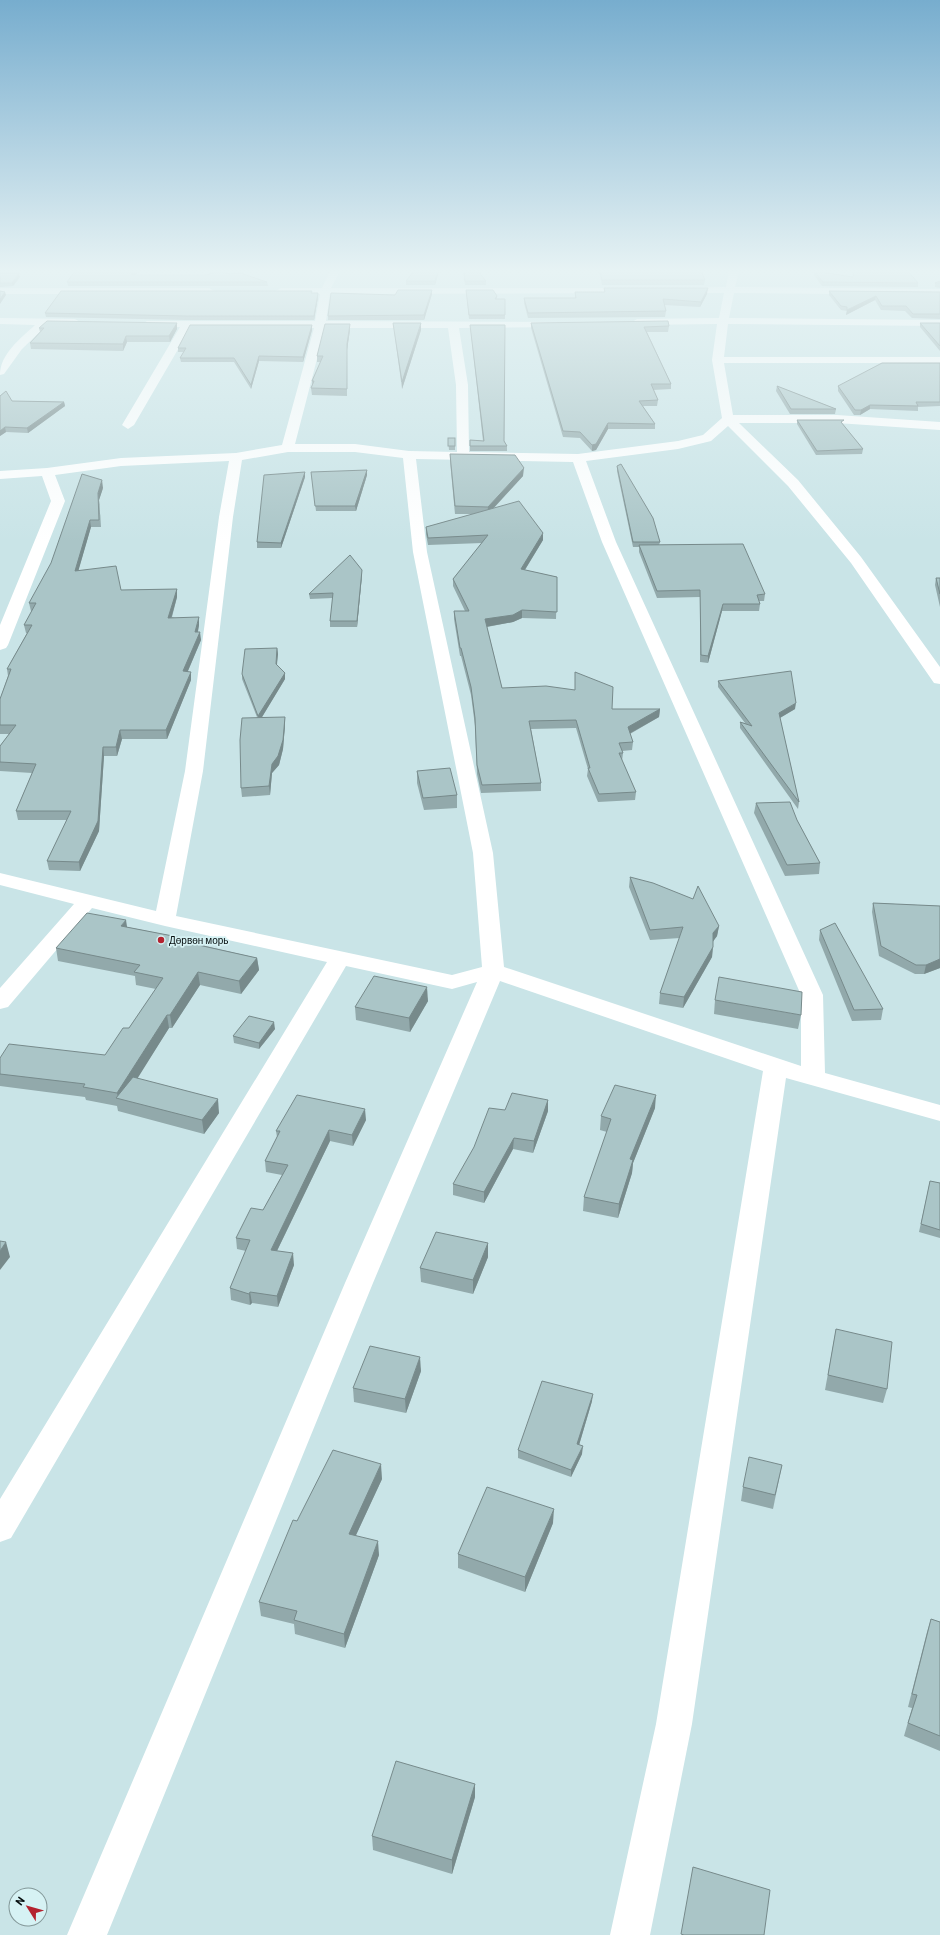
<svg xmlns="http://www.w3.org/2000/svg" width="940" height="1935" font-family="Barlow,sans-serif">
	<rect width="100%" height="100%" fill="#c9e4e7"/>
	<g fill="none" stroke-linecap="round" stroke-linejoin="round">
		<g fill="#fff" fill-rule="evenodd">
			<path d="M330,271H340L331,288H638L640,290L635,293L330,294L326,321L565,322L566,324L561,327L459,328L468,385L469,452L578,454L678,441L703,435L722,418L712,360L717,324L637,325L632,322L637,319L719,318L724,293H677L672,290L674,288L726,287L729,271H739L735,287L940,289V295L734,293L729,318L940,320V326L728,324L724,357H940V363H724L733,415H837L940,422V430L837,423H739L798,480L861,557L940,667V684L934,683L851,563L788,486L728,426L711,441L707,442L678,449L586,461L616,542L823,995L825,1073L940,1105V1121L786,1078L692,1724L650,1935H610L656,1724L763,1071L500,981L373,1283L107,1935H67L345,1283L477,982L452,989L346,966L11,1538L0,1542V1499L327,962L165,926L92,908L8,1007L0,1009V988L74,904L0,885V873L156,911L185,771L219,517L229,461L121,466L55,475L65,501L8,645L6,648L0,650V625L51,501L42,476L0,479V471L47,468L121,458L236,453L282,445L314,328L191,327L134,425L128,429L122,425L180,327H147L142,324L147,321H315L320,294H281L276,291L281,288H322ZM325,328H448L456,385L457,452L409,451L355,444H295ZM288,452H355L403,458L413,552L473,853L482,967L452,975L176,916L203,771L233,517L242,460ZM416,459L573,462L602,542L801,995V1066L504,967L493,853L427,552Z"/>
			<polygon points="0,288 209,288 214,291 209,294 0,294"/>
			<path d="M0,318L75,319L80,322L75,325H47L22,349L4,374L0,375C0,354 20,339 35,325L0,324Z"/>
		</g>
	</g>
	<g fill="#92a9ab">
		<polygon points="139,271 135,275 267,282 268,286 68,286 67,282"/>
		<polygon points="439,271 435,285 406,285 406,281"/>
		<polygon points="463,271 478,271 486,281 486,285 465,285"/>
		<polygon points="599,271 701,271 705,280 704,285 602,285"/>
		<polygon points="814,271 853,277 918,283 918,287 822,286 814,275"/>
		<polygon points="0,273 20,277 13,286 0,287"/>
		<polygon points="940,281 940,288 935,287 935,283"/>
		<polygon points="604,288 707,294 700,307 664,305 666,311 665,317 528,318 524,303 524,298 575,298 575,292 604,292"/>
		<polygon points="466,290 497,296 497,299 505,299 505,319 469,319"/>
		<polygon points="829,291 940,292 940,319 912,318 905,311 881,310 875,300 846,315 847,311 841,310 829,295"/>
		<polygon points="312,293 318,297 314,320 187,320 46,317 45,313"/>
		<polygon points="432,294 424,320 328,320 328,316 395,295"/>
		<polygon points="393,323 421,330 402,389 394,330"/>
		<polygon points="531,323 669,326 668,332 647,332 671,384 671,389 653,390 658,400 657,406 643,406 655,424 655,429 608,429 596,450 592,451 580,438 563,437 531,328"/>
		<polygon points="920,323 940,323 940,351 920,327"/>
		<polygon points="312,325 312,330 303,362 259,361 251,389 234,362 181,362 180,358 184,352 178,352 178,348"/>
		<polygon points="470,325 504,441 507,446 507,451 470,451 470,440 483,441"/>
		<polygon points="39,328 177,329 170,342 127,342 123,351 31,349 30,343 40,332"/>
		<polygon points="350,330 347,350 347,396 312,395 311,388 312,386 312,381 321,362 317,362 317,356"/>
		<polygon points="940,363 940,406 918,407 918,411 870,409 860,415 854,415 838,391 838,386"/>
		<polygon points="777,386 836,409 835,414 790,414 776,391"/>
		<polygon points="0,396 12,401 64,402 65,406 28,433 6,432 0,436"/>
		<polygon points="797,420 843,425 863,449 862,454 816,455 797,424"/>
		<polygon points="448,438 455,438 455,450 449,450"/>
		<polygon points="450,454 523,476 493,509 543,540 525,570 557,577 556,619 522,618 513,622 487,627 502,688 575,690 575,672 612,709 660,709 659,717 630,734 633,742 632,750 622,751 623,753 622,761 636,792 635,800 598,802 587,776 588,769 576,728 531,729 541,783 541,791 481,793 477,774 475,726 471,695 461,656 460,656 454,619 454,611 465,611 453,586 453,579 482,543 428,545 426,534 426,527 473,514 455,514 450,461"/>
		<polygon points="617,466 660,542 659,545 765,594 764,601 759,601 760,604 759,611 722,611 708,663 700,662 700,597 657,598 639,552 639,547 633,547 617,471"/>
		<polygon points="311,472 367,475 356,511 316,511"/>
		<polygon points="305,477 281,548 257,548 257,542"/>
		<polygon points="103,488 99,500 101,527 91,527 78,571 121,590 177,589 177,597 172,617 199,625 198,632 201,640 188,671 191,680 167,739 122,739 117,756 104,756 99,831 80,871 49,870 47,861 67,820 18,820 16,811 32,773 0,771 0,746 9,734 0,734 0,699 8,676 7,669 27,633 26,633 24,625 32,611 31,611 29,603"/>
		<polygon points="362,575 357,627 330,627 330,621 333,598 310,599 309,594"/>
		<polygon points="936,578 940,578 940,607 935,585"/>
		<polygon points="277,648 278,654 277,665 285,673 285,679 262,717 285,725 283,749 279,765 272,773 270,795 242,797 241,788 257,717 242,679 242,674"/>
		<polygon points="718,681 795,709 780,718 799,802 798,809 740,728 740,722 745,723 718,687"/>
		<polygon points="417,771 457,795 457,808 424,810 417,783"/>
		<polygon points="756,803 797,820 820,863 819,874 785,876 754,813"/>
		<polygon points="630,877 719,926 717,936 713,941 712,957 683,1008 659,1004 660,993 680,938 650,940 629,887"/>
		<polygon points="873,903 940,906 940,968 924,974 915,974 879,956 872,912"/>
		<polygon points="127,927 178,937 179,940 257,958 259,970 241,994 200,985 172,1028 169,1028 137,1078 219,1113 204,1134 118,1111 117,1106 86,1100 85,1097 0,1086 0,1058 105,1055 129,1028 156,989 136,985 135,976 58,961 56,948"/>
		<polygon points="820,930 883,1009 881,1020 852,1021 819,940"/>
		<polygon points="715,1000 801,1015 798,1029 714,1014"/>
		<polygon points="428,1001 410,1032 356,1020 355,1007"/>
		<polygon points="275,1029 259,1049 234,1043 233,1036"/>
		<polygon points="548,1100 548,1111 533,1153 513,1149 484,1203 453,1195 453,1184 505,1110"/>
		<polygon points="655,1108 633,1163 632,1173 618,1218 583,1211 584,1197 607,1132 600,1130 601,1116"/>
		<polygon points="366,1120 353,1146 330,1141 277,1251 294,1265 278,1307 252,1303 250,1305 231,1300 230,1288 246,1251 237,1249 236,1238 263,1210 282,1175 266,1172 265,1161 277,1137 276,1131"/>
		<polygon points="930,1181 940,1183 940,1238 919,1232"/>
		<polygon points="488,1243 488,1257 473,1294 421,1282 420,1268"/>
		<polygon points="836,1329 887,1389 883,1403 825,1390"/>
		<polygon points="421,1371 406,1413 354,1402 353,1388"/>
		<polygon points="592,1401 579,1445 582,1454 571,1477 518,1458 518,1450"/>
		<polygon points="782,1465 773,1509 741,1501 743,1487"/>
		<polygon points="382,1479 356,1535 379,1555 345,1648 295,1634 294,1624 261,1616 259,1602 297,1521"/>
		<polygon points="553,1523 525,1592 458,1568 458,1554"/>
		<polygon points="931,1619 940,1622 940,1751 904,1736 912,1708 908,1707 927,1632"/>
		<polygon points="475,1784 475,1797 452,1874 373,1850 372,1836"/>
	</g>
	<g fill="#778a8b">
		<polygon points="135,271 139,271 132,279 131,275"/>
		<polygon points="438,271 439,271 435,285 435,281"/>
		<polygon points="19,273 20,277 13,286 12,283"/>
		<polygon points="708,288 707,294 700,307 701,302"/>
		<polygon points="432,290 432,294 424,320 424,315"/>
		<polygon points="5,292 6,295 0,304 0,299"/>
		<polygon points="318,293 318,297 314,320 314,316"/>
		<polygon points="876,296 875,300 846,315 847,310"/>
		<polygon points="177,323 177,329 170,342 169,336"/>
		<polygon points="421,323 421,330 402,389 402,382"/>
		<polygon points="350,324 350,330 347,350 347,396 347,344"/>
		<polygon points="312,325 312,330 303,362 303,357"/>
		<polygon points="126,336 127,342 123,351 123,344"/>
		<polygon points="259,356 259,361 251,389 251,385"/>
		<polygon points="64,402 65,406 28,433 27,428"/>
		<polygon points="870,405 870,409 860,415 861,410"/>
		<polygon points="608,423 608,429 596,450 592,451 592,445"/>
		<polygon points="5,427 6,432 0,436 0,431"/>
		<polygon points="524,468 523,476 487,515 488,507"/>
		<polygon points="367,470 367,475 356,511 355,506"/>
		<polygon points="305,472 305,477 281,548 281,543"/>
		<polygon points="102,480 103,488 99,500 101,527 98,493"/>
		<polygon points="90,520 91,527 76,579 75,571"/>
		<polygon points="543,533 543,540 521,576 521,569"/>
		<polygon points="362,570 362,575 357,627 357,621"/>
		<polygon points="177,589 177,597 169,626 168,618"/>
		<polygon points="723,604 722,611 708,663 708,656"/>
		<polygon points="522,610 522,618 513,622 485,627 485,619"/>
		<polygon points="199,617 199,625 196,640 195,632"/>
		<polygon points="200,632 201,640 184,680 183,671"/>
		<polygon points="277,648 278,654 276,670 276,664"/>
		<polygon points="191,672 191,680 167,739 166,730"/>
		<polygon points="285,673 285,679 259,722 258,716"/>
		<polygon points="796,703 795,709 778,719 779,713"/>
		<polygon points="660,709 659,717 627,735 628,727"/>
		<polygon points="285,717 285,725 283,749 279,765 272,773 270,795 269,786 272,764"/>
		<polygon points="120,730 122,739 117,756 116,747"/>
		<polygon points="103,747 104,756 99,831 80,871 79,862"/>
		<polygon points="126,920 128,933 121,926"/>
		<polygon points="719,926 717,936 712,943 713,933"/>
		<polygon points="713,947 712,957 683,1008 684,997"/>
		<polygon points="257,958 259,970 241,994 239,981"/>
		<polygon points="940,959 940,968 924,974 926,965"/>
		<polygon points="198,972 200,985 172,1028 170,1015"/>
		<polygon points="427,987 428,1001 410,1032 409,1018"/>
		<polygon points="167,1015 169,1028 124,1100 118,1098 117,1093"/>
		<polygon points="274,1022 275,1029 259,1049 259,1043"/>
		<polygon points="656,1095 655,1108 633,1163 632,1173 618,1218 619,1204 630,1159"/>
		<polygon points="218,1099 219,1113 204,1134 202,1120"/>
		<polygon points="548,1100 548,1111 533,1153 534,1141"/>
		<polygon points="365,1109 366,1120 353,1146 352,1135"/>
		<polygon points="329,1130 330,1141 272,1261 271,1250"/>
		<polygon points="514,1138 513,1149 484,1203 484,1192"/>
		<polygon points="6,1242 10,1257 0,1270 0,1251"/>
		<polygon points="488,1243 488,1257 473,1294 473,1280"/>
		<polygon points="293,1253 294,1265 278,1307 277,1296"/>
		<polygon points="250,1292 252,1303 250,1305 249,1294"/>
		<polygon points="420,1357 421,1371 406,1413 405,1399"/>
		<polygon points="593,1394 592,1401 577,1452 577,1444"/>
		<polygon points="583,1446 582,1454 571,1477 571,1470"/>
		<polygon points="381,1464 382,1479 350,1548 349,1534"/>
		<polygon points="554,1509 553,1523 525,1592 525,1577"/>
		<polygon points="378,1541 379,1555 345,1648 344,1634"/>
		<polygon points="475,1784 475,1797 452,1874 452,1860"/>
	</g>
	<g fill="#aac5c7" stroke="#778a8b">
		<polygon points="75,271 135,271 131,275 206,275 219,271 230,274 240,273 267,282 67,282"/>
		<polygon points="414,271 438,271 435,281 406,281"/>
		<polygon points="464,271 478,271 486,281 465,281"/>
		<polygon points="600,271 701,271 705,280 602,280"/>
		<polygon points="814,271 853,277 854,271 908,271 918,283 823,282"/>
		<polygon points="0,273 19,273 12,283 0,283"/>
		<polygon points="940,281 940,283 935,283"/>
		<polygon points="604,288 708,288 701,302 663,299 666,311 528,313 524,298 576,298 575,292 605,292"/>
		<polygon points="398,290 432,290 424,315 328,316 331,293 395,295"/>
		<polygon points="466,290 493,290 497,296 495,299 505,299 505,315 469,315"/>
		<polygon points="0,291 5,292 0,299"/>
		<polygon points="61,291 312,291 311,293 318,293 314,316 187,316 45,313"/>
		<polygon points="829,291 940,292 940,314 913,314 906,306 882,306 876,296 847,310 847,307 841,306"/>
		<polygon points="47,321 177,323 169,336 126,336 123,344 30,343 44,328 39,328"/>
		<polygon points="668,321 669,326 644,327 671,384 651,384 658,400 639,401 655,424 608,423 596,444 592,445 580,432 563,431 531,323"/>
		<polygon points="393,323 421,323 402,382"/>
		<polygon points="920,323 940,323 940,346"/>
		<polygon points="325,324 350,324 347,344 347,389 311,388 314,381 312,381 323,356 317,356"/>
		<polygon points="190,325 312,325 303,357 259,356 251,385 234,358 180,358 186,348 178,348"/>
		<polygon points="470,325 505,325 504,441 507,446 470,446 470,440 484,441"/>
		<polygon points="882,363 940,363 940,402 916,402 918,406 870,405 861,410 855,410 838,386"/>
		<polygon points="777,386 836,409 791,409"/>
		<polygon points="6,391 12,401 64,402 27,428 5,427 0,431 0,396"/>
		<polygon points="797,420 844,420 841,422 863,449 817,451"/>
		<rect x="448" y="438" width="7" height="8"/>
		<polygon points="450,454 515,455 524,468 488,507 455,506"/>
		<polygon points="621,464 653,518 660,542 633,542 617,466"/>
		<polygon points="367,470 355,506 315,506 311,472"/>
		<polygon points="305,472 281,543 257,542 264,475"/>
		<polygon points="82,474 102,480 98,493 99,520 90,520 75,571 116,566 121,590 177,589 168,618 199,617 195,632 200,632 183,671 191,672 166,730 120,730 116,747 103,747 98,821 79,862 47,861 71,811 16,811 36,764 0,762 0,746 16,725 0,725 0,699 11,669 7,669 32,625 24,625 36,603 29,603 51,563"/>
		<polygon points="519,501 543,533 521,569 557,577 557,612 522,610 513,615 485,619 502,688 546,686 575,690 575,672 613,687 612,709 660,709 628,727 633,742 619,743 623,753 619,753 636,792 599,794 588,768 590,768 576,720 529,721 541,783 482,785 477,765 475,718 471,687 461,648 460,648 454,611 469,611 453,579 488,535 428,538 426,527"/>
		<polygon points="743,544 765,594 757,595 760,604 723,604 708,656 701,655 700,590 657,591 639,545"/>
		<polygon points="350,555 362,570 357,621 330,621 333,593 309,594"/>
		<polygon points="936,578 940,578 940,594"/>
		<polygon points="277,648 276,664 285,673 258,716 242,674 245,649"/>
		<polygon points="791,671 796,703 779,713 799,802 740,722 752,726 718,681"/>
		<polygon points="285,717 283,740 278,756 272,764 269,786 241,788 240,740 242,718"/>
		<polygon points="450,768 457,795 423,798 417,771"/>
		<polygon points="790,802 797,820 820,863 787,865 756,803"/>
		<polygon points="630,877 653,883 693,899 698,886 719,926 713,933 713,947 684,997 660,993 683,927 650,930"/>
		<polygon points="873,903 940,906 940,959 926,965 916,965 881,946"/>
		<polygon points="87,913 126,920 121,926 178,937 176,940 257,958 239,981 198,972 170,1015 167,1015 117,1093 83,1087 85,1084 0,1074 0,1058 9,1044 105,1055 123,1028 129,1028 163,978 134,972 140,965 56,948"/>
		<polygon points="835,923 883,1009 854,1010 820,930"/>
		<polygon points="374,976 427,987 409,1018 355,1007"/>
		<polygon points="719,977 802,992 801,1015 715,1000"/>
		<polygon points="249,1016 274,1022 259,1043 233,1036"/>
		<polygon points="133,1077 218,1099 202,1120 116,1098"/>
		<polygon points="615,1085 656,1095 630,1159 633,1160 619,1204 584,1197 611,1119 601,1116"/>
		<polygon points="512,1093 548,1100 534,1141 514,1138 484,1192 453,1184 474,1147 489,1108 505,1110"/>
		<polygon points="297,1095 365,1109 352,1135 329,1130 271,1250 293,1253 277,1296 250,1292 249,1294 230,1288 250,1240 236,1238 251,1208 263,1210 288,1165 265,1161 280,1131 276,1131"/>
		<polygon points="930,1181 940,1183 940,1230 921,1224"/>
		<polygon points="436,1232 488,1243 473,1280 420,1268"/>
		<polygon points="0,1241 6,1242 0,1251"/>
		<polygon points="836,1329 892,1342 887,1389 828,1375"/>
		<polygon points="370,1346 420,1357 405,1399 353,1388"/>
		<polygon points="542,1381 593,1394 577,1444 583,1446 571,1470 518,1450"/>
		<polygon points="333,1450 381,1464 349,1534 378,1541 344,1634 294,1620 297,1611 259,1602 293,1520 297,1521"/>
		<polygon points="749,1457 782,1465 775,1495 743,1487"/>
		<polygon points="487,1487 554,1509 525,1577 458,1554"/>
		<polygon points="931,1619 940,1622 940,1736 908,1723 917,1695 912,1694"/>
		<polygon points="396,1761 475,1784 452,1860 372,1836"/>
		<polygon points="693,1867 770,1890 764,1935 684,1935 681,1934"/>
	</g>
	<linearGradient id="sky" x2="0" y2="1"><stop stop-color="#77adce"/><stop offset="0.5" stop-color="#e7f3f4"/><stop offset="1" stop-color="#e7f3f4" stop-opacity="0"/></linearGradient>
	<rect width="940" height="542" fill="url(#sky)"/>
	<circle fill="#b4222f" stroke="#d6f2f4" stroke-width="1.5" cx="161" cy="940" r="4"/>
	<g text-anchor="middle" stroke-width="3.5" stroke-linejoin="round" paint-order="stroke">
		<g font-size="10" fill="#060e0f" stroke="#d6f2f4" text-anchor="start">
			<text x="169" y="944">Дөрвөн морь</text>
		</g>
	</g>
	<g transform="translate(28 1907) rotate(307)"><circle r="19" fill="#d6f2f4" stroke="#839798"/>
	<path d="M0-3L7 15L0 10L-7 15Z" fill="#b4222f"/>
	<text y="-6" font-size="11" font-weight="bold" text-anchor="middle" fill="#060e0f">N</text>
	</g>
</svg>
